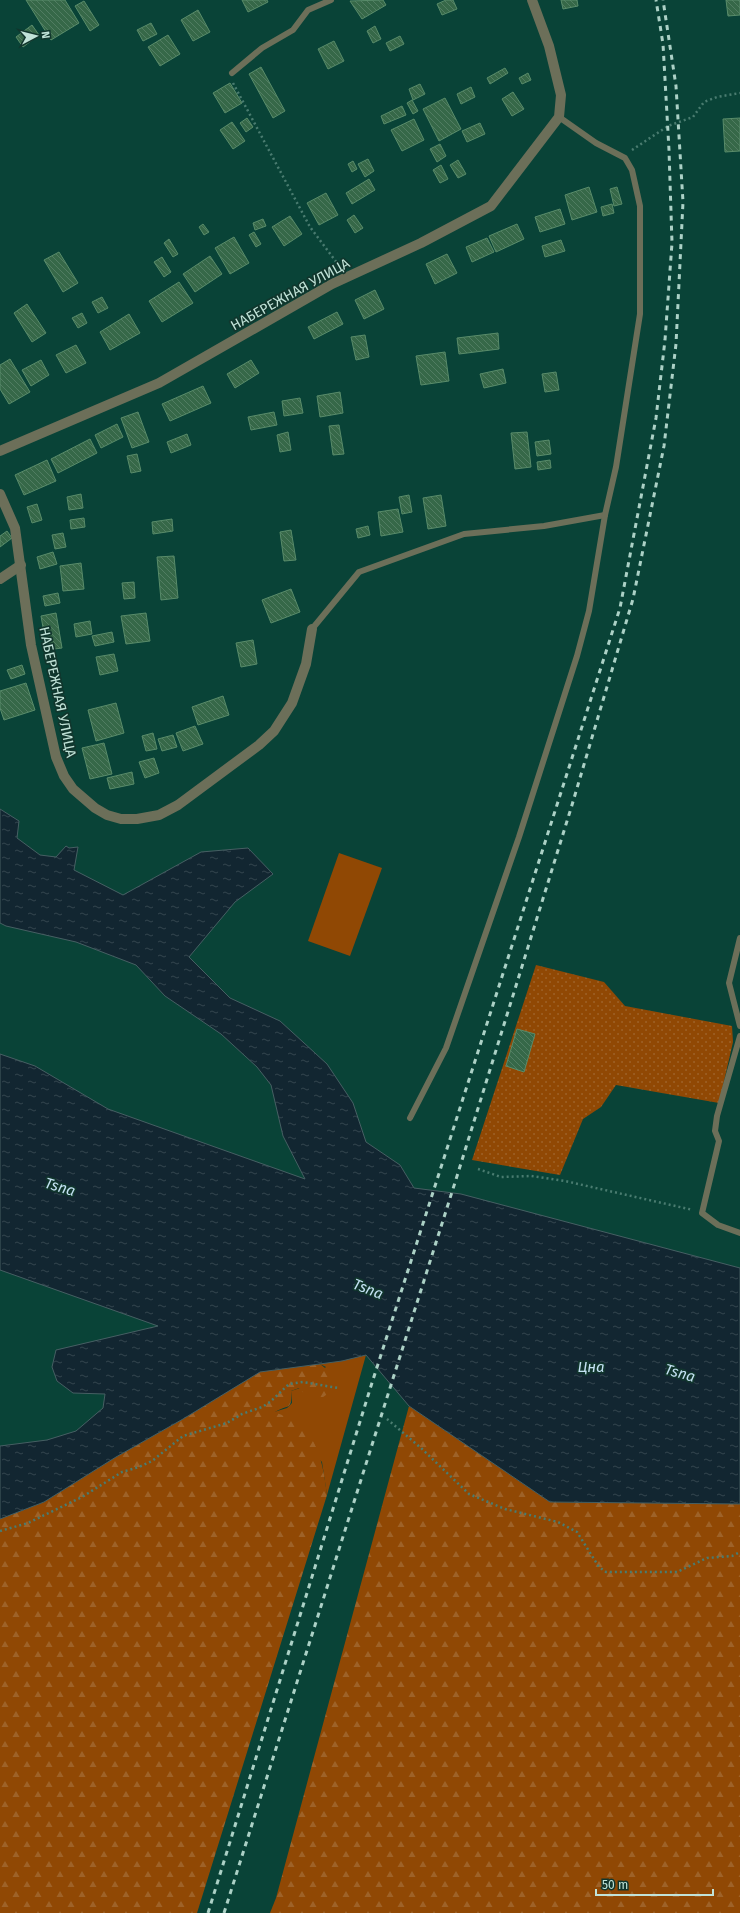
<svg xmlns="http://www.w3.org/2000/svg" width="740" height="1913" font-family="'Fira Sans',sans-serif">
	<defs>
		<pattern id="forest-firs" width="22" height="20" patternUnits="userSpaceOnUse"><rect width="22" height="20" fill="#904804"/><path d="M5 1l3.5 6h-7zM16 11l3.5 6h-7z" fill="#9e6228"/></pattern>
		<pattern id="garden-dots" width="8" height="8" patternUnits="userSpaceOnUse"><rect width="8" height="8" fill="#904804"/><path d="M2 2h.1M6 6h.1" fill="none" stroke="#9e6228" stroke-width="1.8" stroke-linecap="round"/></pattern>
		<pattern id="water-ripples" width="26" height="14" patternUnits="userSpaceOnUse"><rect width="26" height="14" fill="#122631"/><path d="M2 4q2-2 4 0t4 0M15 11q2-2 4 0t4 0" fill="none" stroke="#33454e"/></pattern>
		<pattern id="building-back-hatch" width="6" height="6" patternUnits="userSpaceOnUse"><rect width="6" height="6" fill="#366848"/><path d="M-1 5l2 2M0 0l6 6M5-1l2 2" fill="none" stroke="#517d62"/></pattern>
	</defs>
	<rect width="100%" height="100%" fill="#094337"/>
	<g fill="#904804">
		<polygon points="339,853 382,868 350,956 308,941"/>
		<polygon points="366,1355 327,1495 322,1462 274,1412 287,1408 292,1403 291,1391 300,1388 326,1367 320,1364"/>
	</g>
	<g fill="url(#forest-firs)">
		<path d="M320,1364L329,1371C330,1377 331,1382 330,1388C326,1404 306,1398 299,1388L291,1391C292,1411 289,1404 275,1412C283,1416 293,1418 300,1424C320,1443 324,1470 327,1495L197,1913H0V1519L44,1502L116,1457L183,1419L260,1371Z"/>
		<polygon points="409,1406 550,1502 740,1504 740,1913 270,1913 276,1898"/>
	</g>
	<polygon fill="url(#garden-dots)" points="536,965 604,982 625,1006 732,1026 733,1042 719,1103 616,1085 601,1107 583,1119 560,1175 472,1160"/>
	<polygon fill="url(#water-ripples)" stroke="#465f63" points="0,809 19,821 17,838 40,855 56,857 66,846 69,848 78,847 74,870 123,895 201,852 248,848 273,874 235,902 189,957 230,998 280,1021 327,1064 353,1103 366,1142 400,1165 414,1188 461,1194 740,1268 740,1504 550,1502 409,1406 366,1355 342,1361 260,1372 183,1419 116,1457 44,1502 0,1519 0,1446 47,1440 76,1431 103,1408 105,1394 73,1393 57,1381 52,1367 56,1350 158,1326 0,1270 0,1054 35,1066 108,1109 305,1179 283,1136 271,1085 257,1067 221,1034 165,996 136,965 76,942 6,926 0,923"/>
	<g fill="url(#building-back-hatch)" stroke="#598c6a">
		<polygon points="26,0 65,0 79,23 51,40"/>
		<polygon points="242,0 267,0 268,2 248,12"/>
		<polygon points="383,0 386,5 362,19 350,1"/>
		<polygon points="446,0 453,0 457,9 442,15 437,4"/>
		<polygon points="561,0 577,0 578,6 563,9"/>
		<polygon points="726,0 740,0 740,15 728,16"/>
		<polygon points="84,1 99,25 90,31 75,6"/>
		<polygon points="198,10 210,32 193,41 181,20"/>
		<polygon points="151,23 157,34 143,41 137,30"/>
		<polygon points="32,25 39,35 23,47 16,37"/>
		<polygon points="375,26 381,39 373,43 367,31"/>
		<polygon points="168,35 180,54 160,66 148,47"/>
		<polygon points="400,36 404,44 390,51 386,43"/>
		<polygon points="334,41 344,61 328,69 318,49"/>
		<polygon points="261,67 285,111 273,118 249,74"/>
		<polygon points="505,68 508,73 490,84 487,78"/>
		<polygon points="528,73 531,80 522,84 519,78"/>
		<polygon points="230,83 242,103 225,113 213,93"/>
		<polygon points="420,84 425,94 413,100 409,89"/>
		<polygon points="471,87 475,97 461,104 457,94"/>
		<polygon points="513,92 524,109 512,116 502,99"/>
		<polygon points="445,98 461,129 439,141 423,109"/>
		<polygon points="412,100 418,111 413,114 407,103"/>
		<polygon points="402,106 406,115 384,124 381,116"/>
		<polygon points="247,118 253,127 246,132 240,123"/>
		<polygon points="740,118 740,151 725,152 723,119"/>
		<polygon points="414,119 424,140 402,151 391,130"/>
		<polygon points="232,122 245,141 233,149 220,130"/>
		<polygon points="480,123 485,134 467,142 462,131"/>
		<polygon points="440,144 446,156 437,162 430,149"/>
		<polygon points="368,159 374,171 365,177 358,164"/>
		<polygon points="458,160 466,174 458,178 450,165"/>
		<polygon points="353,161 357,169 352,172 348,164"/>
		<polygon points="441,165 448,179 440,183 433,170"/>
		<polygon points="369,179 375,190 352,204 346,193"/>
		<polygon points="589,187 597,212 572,220 565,195"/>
		<polygon points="617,187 622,204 614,206 610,189"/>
		<polygon points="326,193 338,215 319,225 307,203"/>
		<polygon points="612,204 614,213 603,216 601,207"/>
		<polygon points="560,209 565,224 540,232 535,217"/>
		<polygon points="354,215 363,228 355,233 347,220"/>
		<polygon points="290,216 302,234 284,246 272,227"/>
		<polygon points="263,219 266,226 255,230 253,223"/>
		<polygon points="203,224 209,232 204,235 199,227"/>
		<polygon points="517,224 524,239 496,252 489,236"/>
		<polygon points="254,232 261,244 256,247 249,235"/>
		<polygon points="234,237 249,263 230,274 215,248"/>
		<polygon points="487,238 494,252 472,262 466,247"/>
		<polygon points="169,239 178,254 173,257 164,243"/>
		<polygon points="561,240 565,251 545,257 542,246"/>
		<polygon points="59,252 78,283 63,292 44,260"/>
		<polygon points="447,254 457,273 435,284 426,264"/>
		<polygon points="210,256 222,274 195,292 183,274"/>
		<polygon points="162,257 171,272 164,277 154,262"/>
		<polygon points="179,282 193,303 162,322 149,301"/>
		<polygon points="375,290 384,309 364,319 355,300"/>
		<polygon points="102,297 108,308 98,313 92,302"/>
		<polygon points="27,304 46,333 32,342 14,313"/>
		<polygon points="337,312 343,324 314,339 308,327"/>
		<polygon points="82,313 87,323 78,328 72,318"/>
		<polygon points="129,314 140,333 110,350 100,332"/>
		<polygon points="498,333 499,349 459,354 457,338"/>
		<polygon points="365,335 369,357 356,360 351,337"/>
		<polygon points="76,345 86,363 66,373 56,355"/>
		<polygon points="445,352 449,381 421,385 416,356"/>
		<polygon points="10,359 30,392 9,404 0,389 0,365"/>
		<polygon points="41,360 49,375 31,386 22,370"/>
		<polygon points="251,360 259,373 235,388 227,374"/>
		<polygon points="503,369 506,383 484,388 480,374"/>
		<polygon points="556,372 559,390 545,392 542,374"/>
		<polygon points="203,386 211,403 170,421 162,404"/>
		<polygon points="340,392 343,413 320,417 317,396"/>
		<polygon points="300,398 303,413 284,416 282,401"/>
		<polygon points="138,412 149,442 132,448 121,418"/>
		<polygon points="274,412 277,425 251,430 248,417"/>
		<polygon points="117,424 123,437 101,448 95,435"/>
		<polygon points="339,425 344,454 333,455 329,426"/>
		<polygon points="288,432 291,450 280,452 277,435"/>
		<polygon points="527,432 531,467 515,469 511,433"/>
		<polygon points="187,434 191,445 171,453 167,442"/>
		<polygon points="90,439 97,453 58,473 51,459"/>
		<polygon points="549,440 551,454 537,456 535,442"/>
		<polygon points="137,454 141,471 131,473 127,456"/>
		<polygon points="47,460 56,481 24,495 15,475"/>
		<polygon points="550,460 551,468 538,470 537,462"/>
		<polygon points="81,494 83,508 69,510 67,497"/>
		<polygon points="409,495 412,512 402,514 399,497"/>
		<polygon points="441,495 446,526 428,529 423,498"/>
		<polygon points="37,504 42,520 32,523 27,507"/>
		<polygon points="398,509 403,532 381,536 378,512"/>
		<polygon points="84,518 85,527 71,529 70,520"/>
		<polygon points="172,519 173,531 153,534 152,522"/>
		<polygon points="368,526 370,535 358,538 356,529"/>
		<polygon points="291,530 296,560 284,561 280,532"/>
		<polygon points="7,531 12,538 0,547 0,536"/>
		<polygon points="63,533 66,547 55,549 52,535"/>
		<polygon points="53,552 57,564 40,569 37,557"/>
		<polygon points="174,556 178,598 161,600 157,557"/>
		<polygon points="81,563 84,589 63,591 60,566"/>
		<polygon points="134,582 135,598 124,599 122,583"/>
		<polygon points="291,589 300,612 271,623 262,600"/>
		<polygon points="58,593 60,603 45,606 43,596"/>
		<polygon points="56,613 62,648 47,650 41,616"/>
		<polygon points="146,613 150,641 126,644 121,616"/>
		<polygon points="90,621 92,634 76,637 74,624"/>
		<polygon points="112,632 114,642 95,646 92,636"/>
		<polygon points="253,640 257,664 241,667 236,643"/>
		<polygon points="114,654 118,671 100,675 96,657"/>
		<polygon points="22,665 25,674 11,679 7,670"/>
		<polygon points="26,683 35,710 4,720 0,708 0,691"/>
		<polygon points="223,696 229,715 198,725 192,707"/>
		<polygon points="116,703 124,733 96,741 88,710"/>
		<polygon points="195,726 203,744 183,751 176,733"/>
		<polygon points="153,733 157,749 146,751 142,736"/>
		<polygon points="173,735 177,747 162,751 158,739"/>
		<polygon points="104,743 112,774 90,779 82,748"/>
		<polygon points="154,758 159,773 145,778 139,762"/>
		<polygon points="132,772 134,784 110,789 107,778"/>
		<polygon points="517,1029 535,1034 524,1072 506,1066"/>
	</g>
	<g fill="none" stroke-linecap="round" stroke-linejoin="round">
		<g stroke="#4a7c70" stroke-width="2.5" stroke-dasharray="2 3" stroke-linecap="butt">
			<polyline points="233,83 310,227 340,267"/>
			<polyline points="632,150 668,126 693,117 704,102 717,97 740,93"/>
			<polyline points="478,1169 501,1177 531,1176 565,1181 693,1210"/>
			<polyline points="387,1419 421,1448 469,1494 505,1509 558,1522 577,1532 599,1567 606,1572 677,1572 707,1558 732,1556 740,1552"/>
			<polyline points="0,1531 28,1523 82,1497 122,1472 139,1467 152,1461 183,1436 227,1423 242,1414 262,1407 270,1402 289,1384 303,1382 338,1388"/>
		</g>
		<g stroke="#6c6f59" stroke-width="6">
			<polyline points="232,73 262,48 293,30 308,10 331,0"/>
			<polyline points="312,629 359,572 464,534 544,526 605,515"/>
			<polyline points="740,938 729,983 740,1026"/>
			<polyline points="740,1036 717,1116 715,1131 719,1141 702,1213 718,1225 740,1233"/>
			<polyline points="410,1118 446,1048 519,837 577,656 589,611 605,515 616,467 640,314 640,206 632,170 625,158 596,143 559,117"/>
		</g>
		<g stroke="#6c6f59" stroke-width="10">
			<polyline points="0,451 159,383 332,284 421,243 491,206 559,117 561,95 549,46 532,0"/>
			<polyline points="0,494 15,528 31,645 56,757 64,776 73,789 95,808 107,815 121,819 137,819 159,815 178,805 259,745 274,731 292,703 306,664 312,629"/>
			<polyline points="0,579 21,565"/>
		</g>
		<g stroke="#acd1c6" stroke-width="3" stroke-dasharray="5 5" stroke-linecap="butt">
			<polyline points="208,1913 371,1386 620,608 656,418 665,340 672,243 669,150 663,44 656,0"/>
			<polyline points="224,1913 458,1173 572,805 633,599 664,446 676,344 683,202 676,86 663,0"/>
		</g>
	</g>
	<g text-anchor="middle" stroke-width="3.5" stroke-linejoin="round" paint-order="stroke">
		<g font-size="14" fill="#c1e3d8" stroke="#11362d">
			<text transform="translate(290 294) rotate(-29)" y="5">НАБЕРЕЖНАЯ УЛИЦА</text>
			<text transform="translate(58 692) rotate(78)" y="5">НАБЕРЕЖНАЯ УЛИЦА</text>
		</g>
		<g font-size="15" font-style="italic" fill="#c4e2f3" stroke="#11362d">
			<text transform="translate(60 1187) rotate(17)" y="5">Tsna</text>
			<text transform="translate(368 1289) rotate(21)" y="5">Tsna</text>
			<text x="591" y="1372">Цна</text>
			<text transform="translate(680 1373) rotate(16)" y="5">Tsna</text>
		</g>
	</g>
	<g transform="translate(36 36) rotate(83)" stroke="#11362d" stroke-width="3" paint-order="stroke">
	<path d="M0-3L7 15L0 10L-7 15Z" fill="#c1e3d8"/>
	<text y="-6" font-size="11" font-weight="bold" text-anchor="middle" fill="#c1e3d8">N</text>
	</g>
	<path d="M596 1889v6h117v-6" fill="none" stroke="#c1e3d8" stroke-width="2"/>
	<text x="602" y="1889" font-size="12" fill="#c1e3d8" stroke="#11362d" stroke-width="3" paint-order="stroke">50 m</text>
</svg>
